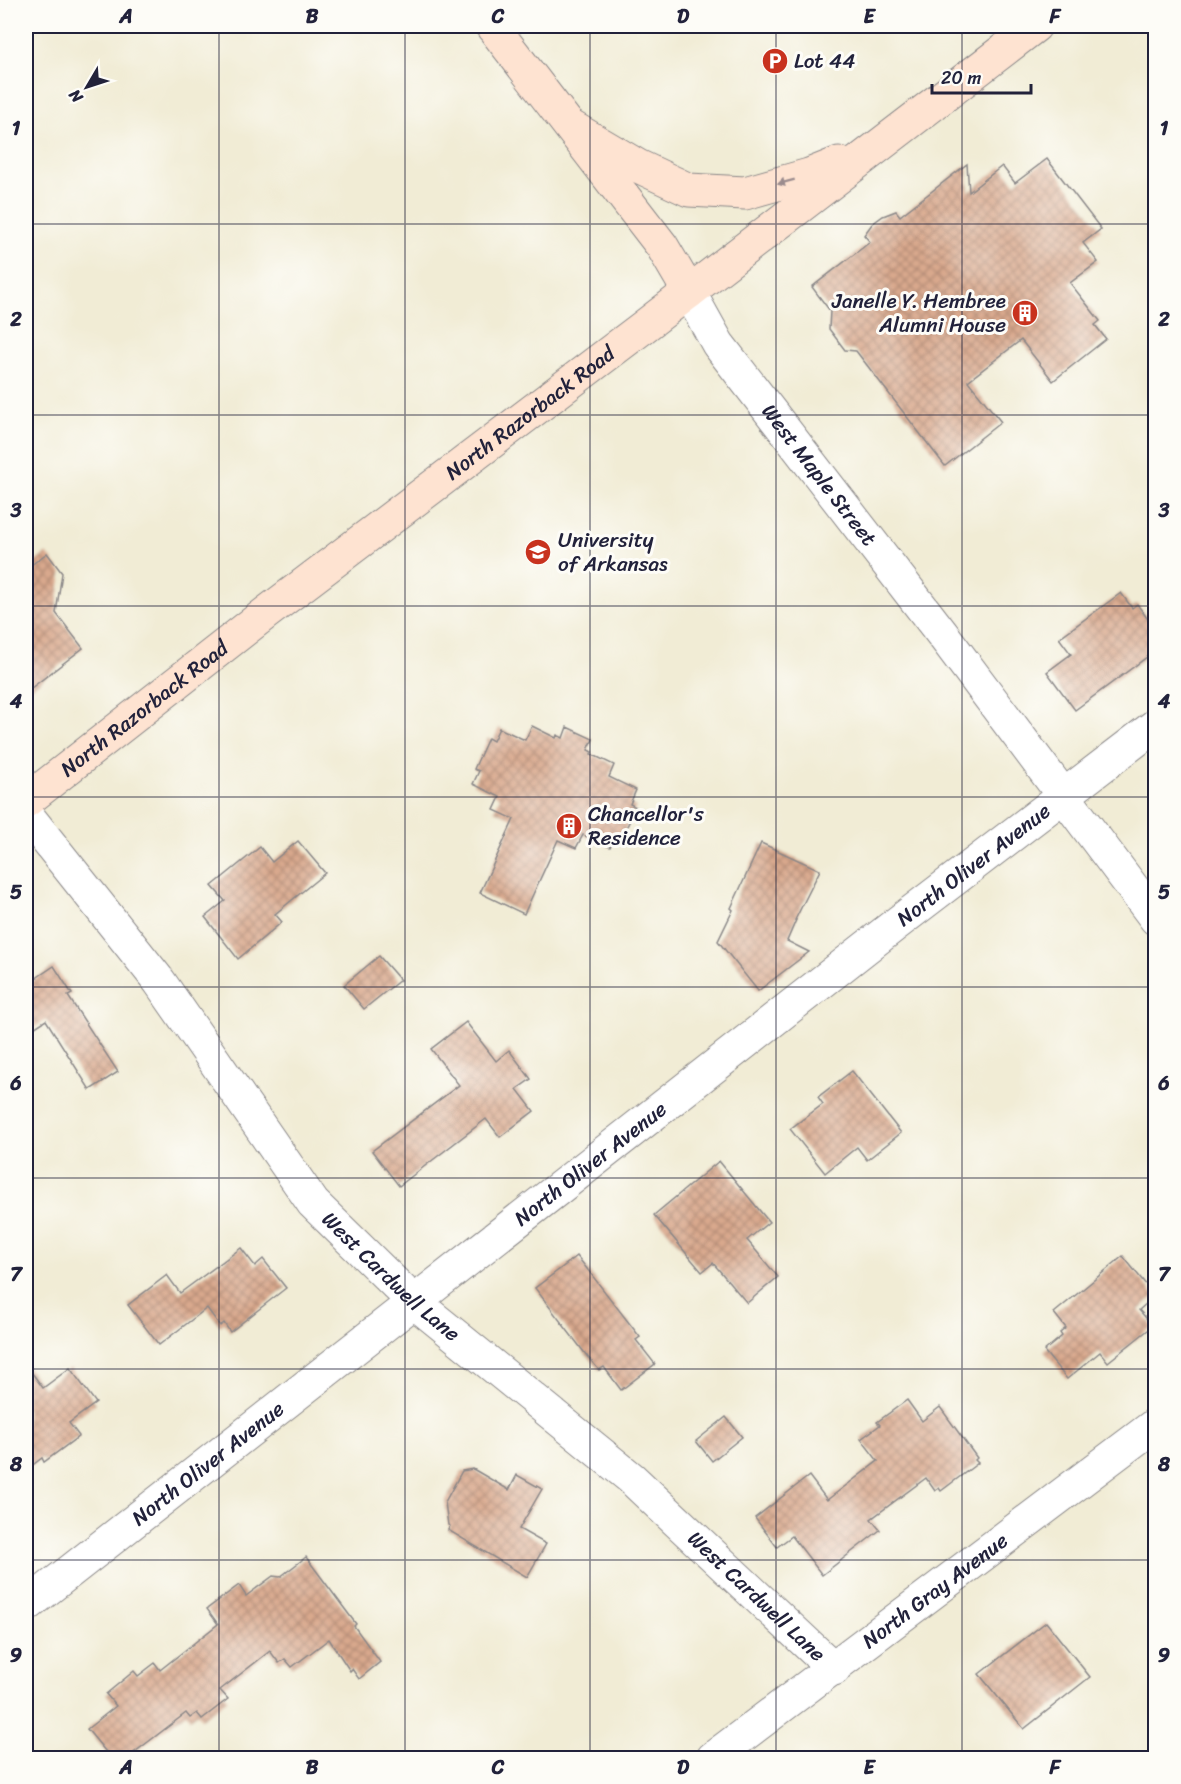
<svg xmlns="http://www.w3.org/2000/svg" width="1181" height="1784" font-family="Sriracha,sans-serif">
	<defs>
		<pattern id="building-cross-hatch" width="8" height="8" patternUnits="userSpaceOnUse" patternTransform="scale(1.5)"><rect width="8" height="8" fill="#d9a98d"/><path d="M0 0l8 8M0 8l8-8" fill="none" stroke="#b08974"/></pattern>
	</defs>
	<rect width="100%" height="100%" fill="#fdfcf7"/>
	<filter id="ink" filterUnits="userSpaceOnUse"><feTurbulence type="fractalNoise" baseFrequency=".0167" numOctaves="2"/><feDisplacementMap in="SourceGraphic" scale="12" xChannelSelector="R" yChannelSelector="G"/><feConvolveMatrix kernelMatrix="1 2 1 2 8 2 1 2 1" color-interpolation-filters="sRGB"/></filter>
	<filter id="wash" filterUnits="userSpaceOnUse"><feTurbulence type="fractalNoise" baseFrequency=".008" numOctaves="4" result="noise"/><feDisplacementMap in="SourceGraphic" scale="24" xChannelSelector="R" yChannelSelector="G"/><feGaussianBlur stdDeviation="1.35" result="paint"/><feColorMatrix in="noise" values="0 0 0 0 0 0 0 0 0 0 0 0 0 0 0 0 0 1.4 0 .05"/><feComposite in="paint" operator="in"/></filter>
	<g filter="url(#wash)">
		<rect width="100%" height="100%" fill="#f1ecd5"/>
		<g id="blocks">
			<g fill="url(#building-cross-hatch)">
				<polygon points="1047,159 1101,229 1083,243 1098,262 1070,283 1100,321 1095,325 1106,339 1053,381 1021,340 968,381 1001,422 945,466 856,351 845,350 829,329 830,311 812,287 870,242 864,235 872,224 883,216 896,211 900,216 967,164 969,192 1002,166 1015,183"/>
				<polygon points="47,553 62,573 56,613 83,648 26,692 26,569"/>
				<polygon points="1121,593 1132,608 1137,604 1155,629 1155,651 1075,710 1047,672 1071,654 1059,638"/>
				<polygon points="532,726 556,738 557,735 563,738 567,727 593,739 588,750 592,752 591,754 614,765 609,777 636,790 630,804 636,807 622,837 616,834 610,847 583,835 576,848 558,840 524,914 480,893 514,819 494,810 500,797 473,784 479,771 474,769 488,738 493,741 499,728 525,740"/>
				<polygon points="298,841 325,873 275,914 282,922 238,959 205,917 225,901 212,886 260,847 272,862"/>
				<polygon points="761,843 820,870 795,920 796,920 787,941 809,952 758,991 718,941 733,910 731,908"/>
				<polygon points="379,956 400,980 364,1009 344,985"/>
				<polygon points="54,966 72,994 68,996 118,1072 90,1090 46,1020 26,1033 26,985"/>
				<polygon points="466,1022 496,1061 509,1050 531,1079 517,1089 534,1111 500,1137 486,1119 399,1186 372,1151 459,1085 431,1049"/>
				<polygon points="852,1071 901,1133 867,1160 857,1147 825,1173 790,1129 823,1104 818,1097"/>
				<polygon points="719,1161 769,1222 747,1240 778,1277 747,1303 713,1263 702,1272 654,1215"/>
				<polygon points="241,1248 255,1266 263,1259 286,1288 230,1332 224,1323 220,1326 207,1308 159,1345 128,1305 167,1275 180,1293"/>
				<polygon points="577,1256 640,1337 636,1340 655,1364 621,1390 604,1367 599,1370 587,1356 535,1288"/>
				<polygon points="1123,1256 1155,1296 1139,1310 1153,1326 1108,1362 1100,1352 1067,1379 1044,1351 1062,1336 1060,1333 1066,1328 1054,1313"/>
				<polygon points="26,1365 43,1388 70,1368 96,1403 69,1423 79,1436 44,1462 42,1458 26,1470"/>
				<polygon points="907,1400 922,1421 940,1407 977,1458 975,1460 978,1463 941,1491 939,1488 935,1491 926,1478 871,1519 880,1530 822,1575 792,1536 777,1547 755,1518 809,1476 827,1500 878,1461 861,1439 880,1425 877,1422"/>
				<polygon points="726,1417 742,1437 712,1461 696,1441"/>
				<polygon points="473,1469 509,1490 517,1475 542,1489 519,1529 546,1544 527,1577 448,1530 450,1526 448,1525 445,1502 462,1471"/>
				<polygon points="306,1557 356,1624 354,1626 380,1662 359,1679 352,1669 350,1671 329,1639 292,1667 285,1659 279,1663 270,1651 220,1690 228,1699 202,1719 197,1713 190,1718 186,1713 127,1758 111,1758 87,1729 116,1706 106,1694 134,1671 138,1676 155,1663 160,1670 218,1624 207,1609 239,1585 246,1596 273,1576 280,1577"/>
				<polygon points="1046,1622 1090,1677 1024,1729 979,1674"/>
			</g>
		</g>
	</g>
	<g filter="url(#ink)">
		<use href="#blocks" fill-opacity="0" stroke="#8a8788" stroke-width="1.5"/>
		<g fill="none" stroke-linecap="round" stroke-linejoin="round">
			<defs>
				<g id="street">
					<path id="s1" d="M689,292L718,344L943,635L1156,919"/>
					<path id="s2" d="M26,814L159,981L313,1203L414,1302L631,1478L834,1669"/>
					<path id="s3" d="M26,1606L896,924L1156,725"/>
					<path id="s4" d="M713,1758L1156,1424"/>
				</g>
				<g id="secondary">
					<polyline points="492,26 662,246 689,292"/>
					<polyline points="570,126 638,166 689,190 745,193 809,175 839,163"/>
					<path id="s5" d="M26,801L266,613L642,328L1035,26"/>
				</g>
			</defs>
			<use href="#street" stroke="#8a8788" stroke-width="35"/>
			<use href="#secondary" stroke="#8a8788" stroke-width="35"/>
			<use href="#street" stroke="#fff" stroke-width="33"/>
			<use href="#secondary" stroke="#fee3d1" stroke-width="33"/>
		</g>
		<defs><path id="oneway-solid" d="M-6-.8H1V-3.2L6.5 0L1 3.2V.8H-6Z" transform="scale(1.5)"/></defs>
		<use fill="#9b8c8e" href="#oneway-solid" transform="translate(786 182) rotate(165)"/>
	</g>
	<path fill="none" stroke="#22223b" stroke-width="1.5" stroke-opacity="0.55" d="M219,26V1758M405,26V1758M590,26V1758M776,26V1758M962,26V1758M26,224H1156M26,415H1156M26,606H1156M26,797H1156M26,987H1156M26,1178H1156M26,1369H1156M26,1560H1156"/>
	<defs>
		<symbol id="parking-disc" viewBox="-11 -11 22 22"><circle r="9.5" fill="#c8321e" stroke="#fdfcf7"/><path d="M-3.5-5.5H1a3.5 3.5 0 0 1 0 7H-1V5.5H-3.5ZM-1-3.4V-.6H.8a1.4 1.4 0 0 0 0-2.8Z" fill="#fff"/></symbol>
		<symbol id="building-disc" viewBox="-11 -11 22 22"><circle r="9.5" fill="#c8321e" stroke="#fdfcf7"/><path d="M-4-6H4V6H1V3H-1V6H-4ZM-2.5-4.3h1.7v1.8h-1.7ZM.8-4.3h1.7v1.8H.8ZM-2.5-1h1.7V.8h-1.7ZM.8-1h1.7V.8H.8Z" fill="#fff"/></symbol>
		<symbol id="university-disc" viewBox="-11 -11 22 22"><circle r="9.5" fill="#c8321e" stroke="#fdfcf7"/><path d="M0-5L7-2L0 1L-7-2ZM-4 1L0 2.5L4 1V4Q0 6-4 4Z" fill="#fff"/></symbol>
	</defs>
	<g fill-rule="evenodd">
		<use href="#parking-disc" x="760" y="46" width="30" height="30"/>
		<use href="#building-disc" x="1010" y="298" width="30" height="30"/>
		<use href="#university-disc" x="523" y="537" width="30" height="30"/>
		<use href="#building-disc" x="554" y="811" width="30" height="30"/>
	</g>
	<g text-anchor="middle" stroke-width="6" stroke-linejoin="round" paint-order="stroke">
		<g font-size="21" fill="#22223b" stroke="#fdfcf7" text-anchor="start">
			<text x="794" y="68">Lot 44</text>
			<text x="1006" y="308" text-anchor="end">Janelle Y. Hembree<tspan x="1006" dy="24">Alumni House</tspan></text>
			<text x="558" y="547">University<tspan x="558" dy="24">of Arkansas</tspan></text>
			<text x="588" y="821">Chancellor's<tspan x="588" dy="24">Residence</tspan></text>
		</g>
		<g font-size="21" fill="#22223b" stroke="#fdfcf7">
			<text dy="7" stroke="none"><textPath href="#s5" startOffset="636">North Razorback Road</textPath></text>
			<text dy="7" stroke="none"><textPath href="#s1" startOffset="225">West Maple Street</textPath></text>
			<text dy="7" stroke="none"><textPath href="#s5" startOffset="150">North Razorback Road</textPath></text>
			<text dy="7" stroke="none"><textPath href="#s3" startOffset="1203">North Oliver Avenue</textPath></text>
			<text dy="7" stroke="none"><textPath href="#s3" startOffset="717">North Oliver Avenue</textPath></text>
			<text dy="7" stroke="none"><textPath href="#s2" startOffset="591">West Cardwell Lane</textPath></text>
			<text dy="7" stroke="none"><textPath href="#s3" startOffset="231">North Oliver Avenue</textPath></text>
			<text dy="7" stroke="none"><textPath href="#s4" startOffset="278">North Gray Avenue</textPath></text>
			<text dy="7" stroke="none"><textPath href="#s2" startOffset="1077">West Cardwell Lane</textPath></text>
		</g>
	</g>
	<rect width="1181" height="1784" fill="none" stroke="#fdfcf7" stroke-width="66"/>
	<g transform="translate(87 87) rotate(231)" stroke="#fdfcf7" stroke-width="4.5" paint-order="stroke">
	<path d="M0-4.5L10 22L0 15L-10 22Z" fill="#22223b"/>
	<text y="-9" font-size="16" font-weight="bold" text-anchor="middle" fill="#22223b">N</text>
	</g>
	<path d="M932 84v9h99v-9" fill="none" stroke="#22223b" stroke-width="3"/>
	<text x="941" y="84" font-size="18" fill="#22223b" stroke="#fdfcf7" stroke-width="4.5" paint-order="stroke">20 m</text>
	<rect x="33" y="33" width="1115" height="1718" fill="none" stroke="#22223b" stroke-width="2"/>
	<g font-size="20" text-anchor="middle" font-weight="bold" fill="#22223b">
		<text x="126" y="23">A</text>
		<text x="312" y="23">B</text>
		<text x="498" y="23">C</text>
		<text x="683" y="23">D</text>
		<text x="869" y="23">E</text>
		<text x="1055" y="23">F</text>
		<text x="16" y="135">1</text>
		<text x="1164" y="135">1</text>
		<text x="16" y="326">2</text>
		<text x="1164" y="326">2</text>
		<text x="16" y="517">3</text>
		<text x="1164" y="517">3</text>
		<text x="16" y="708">4</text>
		<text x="1164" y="708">4</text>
		<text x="16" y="899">5</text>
		<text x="1164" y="899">5</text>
		<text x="16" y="1090">6</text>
		<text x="1164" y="1090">6</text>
		<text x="16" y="1281">7</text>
		<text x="1164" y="1281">7</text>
		<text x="16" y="1471">8</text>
		<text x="1164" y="1471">8</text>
		<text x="16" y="1662">9</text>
		<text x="1164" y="1662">9</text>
		<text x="126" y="1774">A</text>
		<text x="312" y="1774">B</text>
		<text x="498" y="1774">C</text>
		<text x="683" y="1774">D</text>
		<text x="869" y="1774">E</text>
		<text x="1055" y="1774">F</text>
	</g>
</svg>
